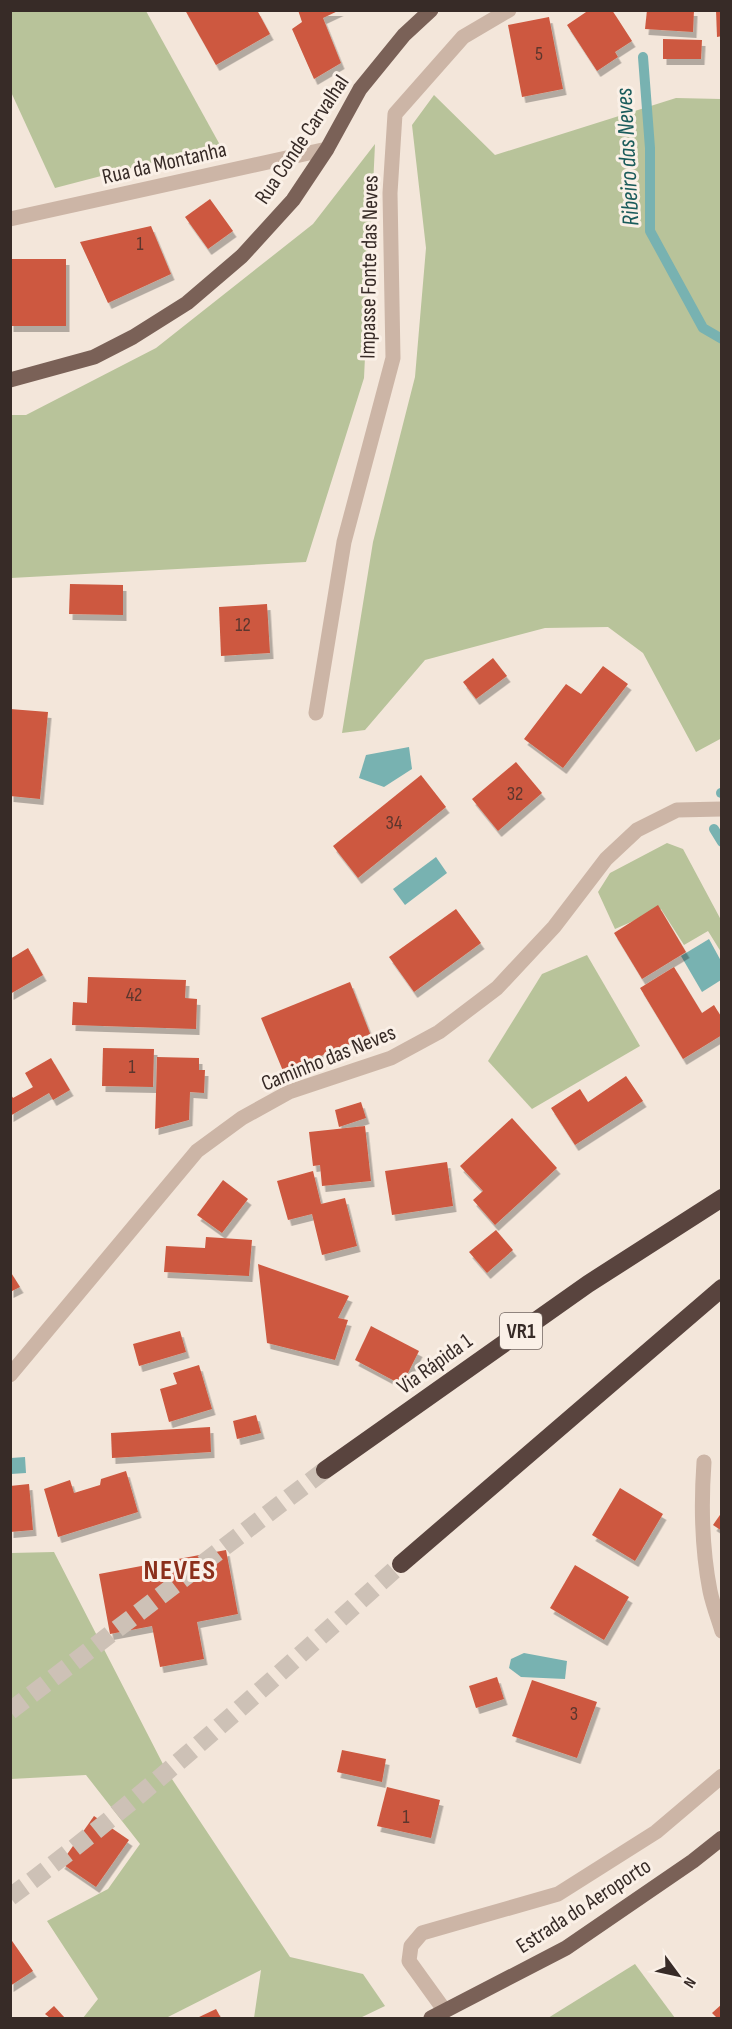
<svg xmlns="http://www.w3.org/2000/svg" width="732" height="2029" font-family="'Sofia Sans Condensed',sans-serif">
	<defs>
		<filter id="shadow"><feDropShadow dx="3.5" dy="6" stdDeviation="0" flood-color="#0004"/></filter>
	</defs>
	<rect width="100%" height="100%" fill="#f3e6da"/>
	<g fill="#b8c39a">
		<polygon points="10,11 146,11 220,145 55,188 11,92"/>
		<polygon points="434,95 495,155 676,98 721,99 722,738 696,752 643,653 608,627 545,628 425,660 365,730 342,733 373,542 415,377 426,248 412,125"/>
		<polygon points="375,144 364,378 306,562 11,578 11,415 26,415 156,348 313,224"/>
		<polygon points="667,843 683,849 721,920 721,952 708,931 684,945 661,909 615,929 598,892 610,873"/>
		<polygon points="587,955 640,1046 532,1109 488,1061 542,974"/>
		<polygon points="54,1552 166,1770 290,1957 363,1974 385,2006 360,2018 254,2018 261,1970 166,2018 83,2018 98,1999 47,1921 108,1889 140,1844 86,1775 11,1779 11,1553"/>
		<polygon points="635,1964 675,2018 548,2018"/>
	</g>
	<g fill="#78b2b1">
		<polygon points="409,747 412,769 384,787 359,778 366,755"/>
		<polygon points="436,857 447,873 405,905 393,889"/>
		<polygon points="709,939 721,961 721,980 702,992 681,956"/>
		<polygon points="25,1457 26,1473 11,1474 11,1458"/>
		<polygon points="524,1653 567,1661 565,1679 521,1677 509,1668 511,1659"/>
	</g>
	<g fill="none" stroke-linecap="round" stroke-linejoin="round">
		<g stroke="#78b2b1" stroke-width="10">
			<polyline points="643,57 650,148 650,231 703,328 722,339"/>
			<polyline points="721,793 722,793"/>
			<polyline points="714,829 722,842"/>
		</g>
	</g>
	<g fill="#cd583f" filter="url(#shadow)">
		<polygon points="185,10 257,10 270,34 216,65"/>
		<polygon points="298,10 340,10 323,18 341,63 314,79 292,29 302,22"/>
		<polygon points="589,10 612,10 632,41 615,52 618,57 597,71 567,25"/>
		<polygon points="647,10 694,10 693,32 645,29"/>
		<polygon points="716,10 722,10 722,36 717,37"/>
		<polygon points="549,17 563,89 522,97 508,25"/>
		<polygon points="663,39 702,40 701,59 663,59"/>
		<polygon points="210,199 233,231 208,249 185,217"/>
		<polygon points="151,226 171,274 108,303 80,242"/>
		<rect x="10" y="259" width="56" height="67"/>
		<polygon points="70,584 123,585 123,615 69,614"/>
		<polygon points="267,604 270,653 221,656 219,607"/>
		<polygon points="493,658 507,676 476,699 463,682"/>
		<polygon points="603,666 628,684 563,768 524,739 566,684 581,694"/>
		<polygon points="10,709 48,712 40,799 10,796"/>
		<polygon points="516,762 542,793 498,831 472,799"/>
		<polygon points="421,775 446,807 358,878 333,846"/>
		<polygon points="658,905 686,952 642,979 614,933"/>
		<polygon points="456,909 481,943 414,992 389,957"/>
		<polygon points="28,948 43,975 10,994 10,959"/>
		<polygon points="674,967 702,1013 714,1005 722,1018 722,1035 683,1059 640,988"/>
		<polygon points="88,977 186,980 185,998 197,999 196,1029 72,1025 73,1002 87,1003"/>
		<polygon points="350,982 371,1036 283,1071 261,1018"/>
		<polygon points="103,1048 154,1049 153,1087 102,1086"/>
		<polygon points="157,1057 199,1058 199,1070 205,1070 204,1093 190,1092 189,1120 155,1129"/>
		<polygon points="51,1058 70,1090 53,1100 49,1093 10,1116 10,1093 13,1098 33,1087 25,1073"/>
		<polygon points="626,1076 643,1101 575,1145 551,1108 580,1089 588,1102"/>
		<polygon points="361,1102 366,1118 339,1127 335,1110"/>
		<polygon points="512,1118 557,1168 495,1225 473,1200 483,1191 460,1166"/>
		<polygon points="365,1126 371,1181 322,1186 320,1165 313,1166 309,1132"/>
		<polygon points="447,1162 453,1206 392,1215 385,1171"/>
		<polygon points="313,1171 321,1204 345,1198 357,1246 322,1255 312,1214 288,1220 277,1181"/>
		<polygon points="223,1180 248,1199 222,1233 197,1215"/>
		<polygon points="496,1230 513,1250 487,1273 469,1252"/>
		<polygon points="206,1237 252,1240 249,1276 164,1272 166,1246 205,1248"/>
		<polygon points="258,1264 349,1296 338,1318 348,1320 335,1360 267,1343"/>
		<polygon points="10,1271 20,1287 10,1292"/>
		<polygon points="371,1326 419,1351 402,1385 355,1360"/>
		<polygon points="180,1331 186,1352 139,1366 133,1344"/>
		<polygon points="199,1365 212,1409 169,1422 160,1389 177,1384 173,1373"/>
		<polygon points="256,1415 261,1433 237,1439 233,1421"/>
		<polygon points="210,1427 211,1452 112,1458 111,1433"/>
		<polygon points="126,1471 138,1512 58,1537 44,1489 70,1480 74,1493 100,1485 101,1479"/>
		<polygon points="29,1484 33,1530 10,1532 10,1486"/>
		<polygon points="620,1488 663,1514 635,1561 592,1535"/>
		<polygon points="722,1512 722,1531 713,1525"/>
		<polygon points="226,1550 238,1614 197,1622 204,1659 160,1667 152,1626 110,1634 99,1574"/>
		<polygon points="575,1565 629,1597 604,1640 550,1608"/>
		<polygon points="497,1677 504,1699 476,1708 469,1686"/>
		<polygon points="532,1680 597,1702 577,1758 512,1736"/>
		<polygon points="342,1750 386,1759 382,1782 337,1772"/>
		<polygon points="387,1787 440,1800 431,1838 377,1826"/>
		<polygon points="94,1816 129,1840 96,1887 61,1863"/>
		<polygon points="10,1938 33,1971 10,1986"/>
		<polygon points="722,2004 722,2018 717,2018 712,2013"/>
		<polygon points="54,2006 65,2018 50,2018 45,2014"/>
		<polygon points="216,2009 221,2018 197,2018"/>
	</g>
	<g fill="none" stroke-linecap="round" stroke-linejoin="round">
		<g stroke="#cdc1b6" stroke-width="18" stroke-dasharray="18 9" stroke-linecap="butt">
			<polyline points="10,1711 325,1470"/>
			<path d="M10,1897C148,1795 274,1678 401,1564"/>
		</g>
		<g stroke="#ccb5a6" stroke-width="15">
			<polyline points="10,219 327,149"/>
			<polyline points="316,713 344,542 393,358 390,193 395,114 463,37 509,10"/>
			<polyline points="10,1375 197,1151 242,1118 289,1092 391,1058 439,1032 497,988 554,927 606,859 637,830 677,810 722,809"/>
			<path d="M704,1462C701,1504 702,1550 710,1591C713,1605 718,1618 722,1631"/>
			<polyline points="445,2011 409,1961 411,1946 422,1933 558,1894 656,1832 722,1776"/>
		</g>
		<g stroke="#7a6157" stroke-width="15">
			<polyline points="10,380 94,357 133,337 187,303 242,256 293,200 327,149 360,89 404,35 431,10"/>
			<polyline points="431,2018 566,1948 693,1861 722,1838"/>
		</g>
		<g stroke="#59443e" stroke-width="18">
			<polyline points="325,1470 588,1284 722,1198"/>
			<polyline points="401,1564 722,1288"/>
		</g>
	</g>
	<g text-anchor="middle" stroke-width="6" stroke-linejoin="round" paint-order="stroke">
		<g font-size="20" fill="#5c362d">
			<text x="539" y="60">5</text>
			<text x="140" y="250">1</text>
			<text x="243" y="631">12</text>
			<text x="515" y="800">32</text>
			<text x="394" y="829">34</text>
			<text x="134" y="1001">42</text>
			<text x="132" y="1073">1</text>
			<text x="574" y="1720">3</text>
			<text x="406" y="1823">1</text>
		</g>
		<rect fill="#faf0e7" stroke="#726661" stroke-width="1.5" x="500" y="1313" width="42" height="36" rx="4.5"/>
		<g font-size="21" font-weight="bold" fill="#372b27">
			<text x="521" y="1338">VR1</text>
		</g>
		<g font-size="22" fill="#372b27" stroke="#faf0e7">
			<text transform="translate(301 139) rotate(-56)" y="8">Rua Conde Carvalhal</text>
			<text transform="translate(164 162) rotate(-13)" y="8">Rua da Montanha</text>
			<text transform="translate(368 267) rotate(-89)" y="8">Impasse Fonte das Neves</text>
			<text transform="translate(328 1057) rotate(-22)" y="8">Caminho das Neves</text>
			<text transform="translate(434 1363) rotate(-36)" y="8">Via Rápida 1</text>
			<text transform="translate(583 1905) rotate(-33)" y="8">Estrada do Aeroporto</text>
		</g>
		<g font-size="24" font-style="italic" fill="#1a5b5b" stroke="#faf0e7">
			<text transform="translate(627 157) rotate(-93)" y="8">Ribeiro das Neves</text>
		</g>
		<g font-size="28" font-weight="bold" letter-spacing="1.5" fill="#8b2f1b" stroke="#faf0e7">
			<text x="180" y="1579">NEVES</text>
		</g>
	</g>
	<rect width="732" height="2029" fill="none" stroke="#372b27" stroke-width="24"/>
	<g transform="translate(678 1975) rotate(123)" stroke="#faf0e7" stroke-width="4.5" paint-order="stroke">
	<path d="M0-4.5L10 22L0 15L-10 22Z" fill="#372b27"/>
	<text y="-9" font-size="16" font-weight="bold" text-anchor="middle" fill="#372b27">N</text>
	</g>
</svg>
